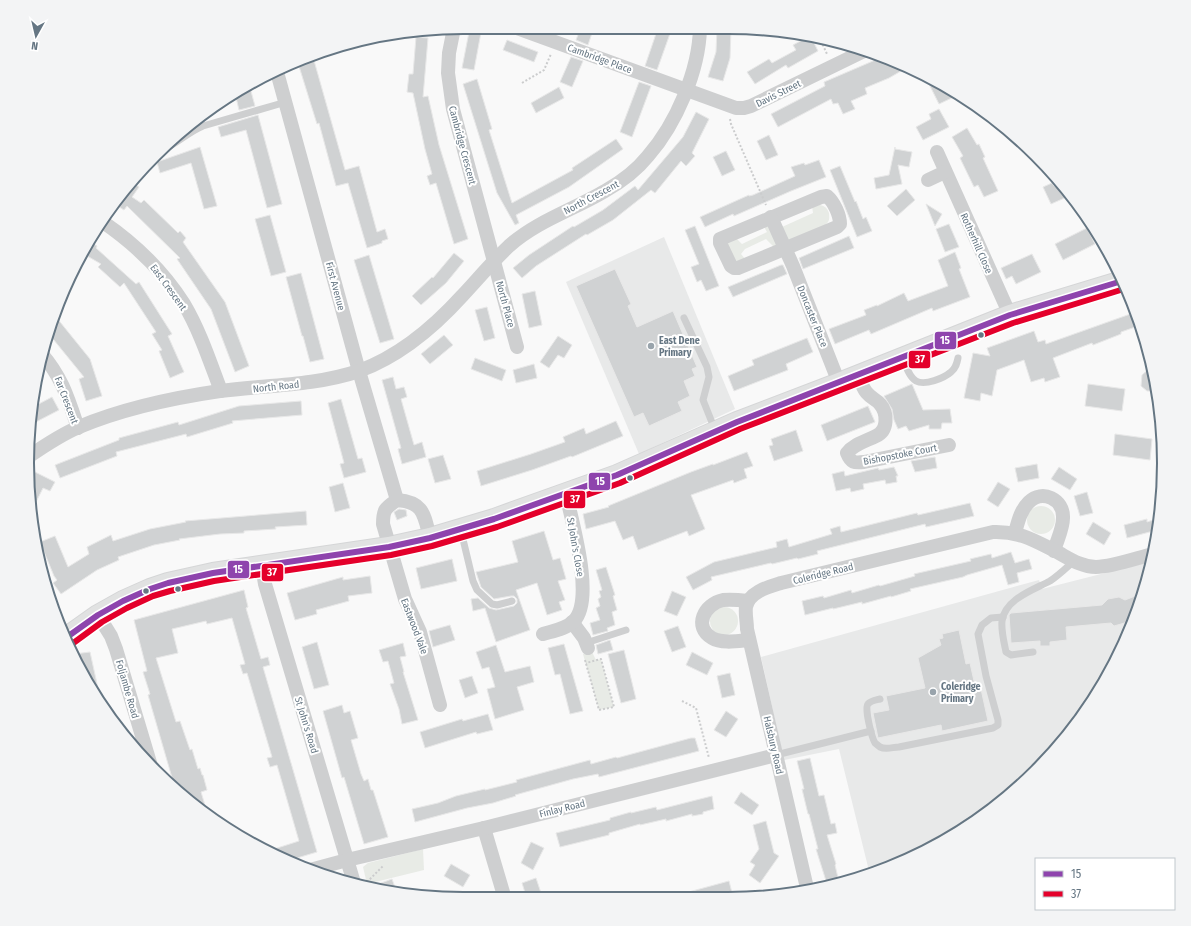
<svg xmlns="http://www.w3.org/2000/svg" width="1191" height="926" font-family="'Fira Sans Condensed',sans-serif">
	<rect width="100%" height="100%" fill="#f9f9f9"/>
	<g fill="#e8e9e9">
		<polygon points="664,237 735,409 639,454 566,282"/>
		<polygon points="1152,561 1149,576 1119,656 1074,728 1016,791 946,840 870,875 839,749 784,760 761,657 1039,580 1042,589"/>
	</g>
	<g fill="#e8ebe6">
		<path d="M820,205C825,206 827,208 829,213C829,216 830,219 828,222C822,230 798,238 789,242L782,227L813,213L812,206Z"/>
		<polygon points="766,224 778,244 775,248 766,239 745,249 741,254 746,260 736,262 726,246 729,240 735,237 742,244 767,232 763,225"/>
		<circle cx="1041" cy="520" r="14"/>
		<circle cx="724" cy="621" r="14"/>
		<polygon points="592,652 596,660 601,659 614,707 599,710 583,654"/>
		<polygon points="423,849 424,870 367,884 363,867 368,863"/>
	</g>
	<g fill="#d0d2d3" stroke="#e8e8e8">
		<polygon points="470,27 482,27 474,70 462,68"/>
		<polygon points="581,27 594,27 588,45 576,40"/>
		<polygon points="658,28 672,28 657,70 645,66"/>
		<polygon points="717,28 731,28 730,58 723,81 708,77 716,52"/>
		<polygon points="416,37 428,38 423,97 428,96 439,145 468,239 454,244 436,183 430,185 427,176 432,174 425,149 413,93 407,92 409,74 413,74"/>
		<polygon points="806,38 812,39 818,51 788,68 786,65 755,84 747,72 769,59 772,63 796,50 793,45"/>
		<polygon points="507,40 538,52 534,62 503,50"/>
		<polygon points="313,57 345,170 359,166 377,232 385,229 388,239 382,241 382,243 367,248 348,183 336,186 319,123 317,124 298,63"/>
		<polygon points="571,57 583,61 572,87 560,82"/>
		<polygon points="880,58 882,62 889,59 908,67 889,78 865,88 867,94 851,101 855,109 843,114 838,103 833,104 831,99 778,127 771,114 825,86 824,82"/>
		<polygon points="924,74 956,94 958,95 939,104"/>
		<polygon points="477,79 492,129 489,130 512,203 573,170 572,168 616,139 623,149 569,187 516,215 519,223 515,225 497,193 463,84"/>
		<polygon points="639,82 651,86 632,137 620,132"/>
		<polygon points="249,84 255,106 239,110 235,93"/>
		<polygon points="559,87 564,98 536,113 531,103"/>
		<polygon points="939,109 949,127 923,140 916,127 931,119 929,114"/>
		<polygon points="696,112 709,119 692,153 695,156 686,166 681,161 655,193 651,190 613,220 587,235 586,234 536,266 522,278 513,268 529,255 573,226 574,227 603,210 635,186 638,190 683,137"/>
		<polygon points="258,115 282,204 267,208 246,130 221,137 218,127"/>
		<polygon points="967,128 977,145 979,144 985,157 983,158 998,191 984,197 978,185 974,187 960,158 963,156 952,137"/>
		<polygon points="769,135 778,155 766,160 757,141"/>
		<polygon points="200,147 217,206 204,209 191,163 160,173 157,162"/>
		<polygon points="895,147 895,149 912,152 909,167 898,165 902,184 876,189 874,178 889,175"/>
		<polygon points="726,151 735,170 722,176 713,157"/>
		<polygon points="819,160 826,177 791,191 734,216 733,214 705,227 700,217 749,195 749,196 753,195 795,176 791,167 804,163 805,165"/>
		<polygon points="840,166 855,202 856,201 863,219 866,217 872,231 857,237 830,170"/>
		<polygon points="133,183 139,187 132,197 141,203 144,200 178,233 180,231 186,238 183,242 225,302 249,366 235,372 211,309 177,259 180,258 127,206 124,210 116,205"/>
		<polygon points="1052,183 1054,186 1061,183 1069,196 1051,204 1043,187"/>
		<polygon points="906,189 915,200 897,216 887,206"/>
		<polygon points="926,204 942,214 935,226"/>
		<polygon points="270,215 286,272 271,276 255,219"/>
		<polygon points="949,224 959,247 945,252 936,229"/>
		<polygon points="695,226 719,286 706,291 701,280 697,282 691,267 699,264 685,230"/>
		<polygon points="1087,228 1095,244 1063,260 1055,244"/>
		<polygon points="849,236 854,248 803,269 799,258"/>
		<polygon points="89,241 97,246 96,248 136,284 139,282 172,334 168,336 184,372 170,378 159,351 162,350 152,334 156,332 124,283 120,287 98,267 101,264 82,253"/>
		<polygon points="955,252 961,268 959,269 970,297 933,311 932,308 871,334 869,330 835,344 829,329 866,315 864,310 877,305 877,306 904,293 908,301 948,286 938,260"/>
		<polygon points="454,253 464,261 446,283 421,305 412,296 432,277 433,278"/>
		<polygon points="1032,254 1041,272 1016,284 1012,276 1006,279 1001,268"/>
		<polygon points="369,255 394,339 380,343 354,260"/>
		<polygon points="781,265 783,265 787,274 733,297 728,287"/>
		<polygon points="615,269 631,304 628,306 637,327 673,311 697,367 692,369 695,376 684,381 690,396 678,402 682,411 649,426 643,413 634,417 576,286"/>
		<polygon points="301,273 324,359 310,362 303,336 302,336 286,277"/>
		<polygon points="535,291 542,325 529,328 522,294"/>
		<polygon points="487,307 495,338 484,341 475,310"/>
		<polygon points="1136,312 1141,325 1121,332 1121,334 1093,345 1092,343 1053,358 1060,377 1045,382 1044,378 1031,382 1024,360 997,370 992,396 981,393 980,401 964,398 973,353 990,356 987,348 1034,331 1038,342 1045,340 1046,344"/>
		<polygon points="56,317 90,359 102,396 86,401 79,379 84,377 49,334"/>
		<polygon points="444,335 453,345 430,364 421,354"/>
		<polygon points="558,336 572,345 564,358 558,355 549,368 540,362"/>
		<polygon points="807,338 813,352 786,364 788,370 734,391 728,376 754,365 752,360"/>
		<polygon points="475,358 506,370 502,381 471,369"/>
		<polygon points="534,364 537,378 516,383 513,370"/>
		<polygon points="1151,367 1157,391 1147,391 1141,386 1142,375"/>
		<polygon points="393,377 396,389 404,387 407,397 401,399 414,445 422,442 426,457 402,464 398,449 401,448 382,380"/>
		<polygon points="912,384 923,410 950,409 952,423 942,423 941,429 929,429 929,425 909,431 906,426 898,429 894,420 892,409 884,396"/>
		<polygon points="1088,384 1125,389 1122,411 1085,406"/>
		<polygon points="52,397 59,410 32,424 35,406"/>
		<polygon points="341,399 358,459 362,458 366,472 344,478 340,464 344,463 328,403"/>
		<polygon points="301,401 302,415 232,421 233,423 187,437 186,434 116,452 117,456 60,478 55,465 119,440 119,438 178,422 179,425 239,406"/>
		<polygon points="868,406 875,422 827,441 821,425"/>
		<polygon points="616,421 623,436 572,457 571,456 532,470 481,486 477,471 531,454 565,442 563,437 584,428 586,434"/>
		<polygon points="796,430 803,451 774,461 769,446 773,445 771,439"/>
		<polygon points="1115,434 1152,439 1150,460 1113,455"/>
		<polygon points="747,452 753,466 744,469 747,478 734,483 733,480 691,495 705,529 689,536 687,531 638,550 633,536 623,540 615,521 586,529 583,514 609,507 608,506 691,472 713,464 713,465"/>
		<polygon points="443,455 451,479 435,483 428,459"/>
		<polygon points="935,457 937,468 915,472 911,461"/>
		<polygon points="1037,464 1039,478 1018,482 1015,468"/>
		<polygon points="894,467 898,476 896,476 897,482 886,484 885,480 863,484 864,489 851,492 850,488 836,491 832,474 844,471 845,476 878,468 879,470"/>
		<polygon points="1059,467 1077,479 1070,490 1051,479"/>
		<polygon points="35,472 55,482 50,491 43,488 33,508 29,481"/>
		<polygon points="998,482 1010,489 998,507 987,500"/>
		<polygon points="343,483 350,508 335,512 329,487"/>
		<polygon points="1087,492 1093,513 1080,516 1074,496"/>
		<polygon points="970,503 974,516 926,527 925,524 817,551 818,554 798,559 797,558 772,564 771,563 711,577 712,580 693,590 686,577 714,562 777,547 776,542 787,539 789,547 832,534 830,529 840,526 841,532 917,513 918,515"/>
		<polygon points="399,509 406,510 407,516 397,520 394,512"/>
		<polygon points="306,511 307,525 275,527 276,529 244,531 244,533 220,534 179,539 180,540 154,545 118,557 119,560 97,570 61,594 53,583 57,580 54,576 40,542 55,536 68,567 89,554 87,547 111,535 113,541 150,529 186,522 185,521"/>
		<polygon points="1159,518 1157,530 1127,538 1124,525 1147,519 1147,522"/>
		<polygon points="1093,522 1111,533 1104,545 1086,534"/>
		<polygon points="544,531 553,560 560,558 566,579 558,581 565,600 559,602 562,610 547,615 537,583 516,590 530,630 496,642 485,608 473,611 471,599 478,598 489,608 496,610 514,606 517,603 517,599 514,596 511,596 494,599 481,587 476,572 518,562 512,541"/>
		<polygon points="1011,552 1015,563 1029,559 1032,569 1017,573 1019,582 1008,585 1002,565 967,575 963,577 910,589 911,591 891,597 891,596 862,604 862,602 833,609 833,608 805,615 802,601 823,596 824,598 851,590 852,593 879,585 880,586 915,576 914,574 971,561 970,559 991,554 992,558"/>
		<polygon points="452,559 457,581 421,589 416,568"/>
		<polygon points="606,567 615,595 613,596 617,610 612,612 615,625 607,628 608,631 593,635 590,623 600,620 596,608 600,606 598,599 601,597 599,591 602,590 596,570"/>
		<polygon points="370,576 372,593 348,596 349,601 316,610 317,614 295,620 287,593 343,577 343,580"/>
		<polygon points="244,590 248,607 246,608 261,659 268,657 270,665 263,667 317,852 287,861 268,851 299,841 277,765 270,767 267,758 272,757 247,673 243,674 240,665 245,664 232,618 207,624 206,621 172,629 178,653 156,658 176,722 180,721 190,750 192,749 198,769 200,768 202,775 203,775 207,790 201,792 208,815 175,788 148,695 150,694 143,672 147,671 134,620"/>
		<polygon points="672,591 686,597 677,616 664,611"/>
		<polygon points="1143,593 1134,617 1130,617 1128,622 1114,626 1111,623 1066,627 1067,640 1050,642 1050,646 1040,646 1040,641 1011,643 1009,615 1011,613 1102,605 1108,599 1119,597 1125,600"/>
		<polygon points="450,625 455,640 433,647 429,631"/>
		<polygon points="678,626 686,647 672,652 664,631"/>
		<polygon points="959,630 966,664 970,663 976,690 981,689 988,721 942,731 941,725 878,738 873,713 889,710 886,696 925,688 918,658 941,645 939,639 943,638 942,634"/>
		<polygon points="610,640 613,650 598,654 596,645"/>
		<polygon points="317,642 329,685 314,689 302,647"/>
		<polygon points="403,643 406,656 400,657 404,672 403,672 418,720 402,724 399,709 390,684 394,683 388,661 383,662 379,650"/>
		<polygon points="564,644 583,711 570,714 560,674 555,675 548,648"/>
		<polygon points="496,645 505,672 530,666 534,682 517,687 524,710 495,719 487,689 495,687 489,667 482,669 476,652"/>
		<polygon points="624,650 636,699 621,703 608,654"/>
		<polygon points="90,652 101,702 86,681 74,654"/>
		<polygon points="692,652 713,663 707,675 686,665"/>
		<polygon points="730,673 735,695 722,698 717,676"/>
		<polygon points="472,676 478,693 465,698 459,680"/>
		<polygon points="342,705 344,713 350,711 358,738 351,740 361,774 364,781 368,779 371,790 373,790 388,837 364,844 344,777 342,778 323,711"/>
		<polygon points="726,711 738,719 726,737 714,730"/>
		<polygon points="488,714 493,730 477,734 476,732 425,748 420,732 462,719 463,721"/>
		<polygon points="691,738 695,738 699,751 599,777 598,774 573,779 515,795 516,796 493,803 467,808 415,822 412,809 438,803 456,796 485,789 485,790 517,782 516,780 564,767 590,760 591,764 616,757 617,758"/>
		<polygon points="810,758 819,796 824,795 831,824 835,823 837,833 827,835 836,864 835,865 839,882 827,884 816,849 818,849 809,814 808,814 802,789 804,789 797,761"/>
		<polygon points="741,792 759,805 752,815 734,803"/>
		<polygon points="712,796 714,809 703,812 703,814 692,816 692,814 666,821 666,819 640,825 640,824 609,833 609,835 560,847 556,833 610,820 610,818 631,812 631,813 656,807 657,810"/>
		<polygon points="766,821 774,853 779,856 760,883 749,875 755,865 750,862 759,849 753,825"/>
		<polygon points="531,842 544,848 533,870 521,863"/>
		<polygon points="451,864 470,875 463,887 444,876"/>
		<polygon points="536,878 543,899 527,899 522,883"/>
		<polygon points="392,879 396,890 390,892 378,891 368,888"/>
		<polygon points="729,881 732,893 712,898 674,898 674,896"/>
	</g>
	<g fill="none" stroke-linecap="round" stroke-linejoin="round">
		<defs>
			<polyline id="secondary" points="67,637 98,615 123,601 150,589 168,583 213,573 389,547 430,538 494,519 617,475 737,422 839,383 1010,315 1122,281"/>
		</defs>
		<use href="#secondary" stroke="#d5d6d7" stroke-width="22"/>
		<g stroke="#cbcccd" stroke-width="2" stroke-dasharray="2 2" stroke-linecap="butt">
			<polyline points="821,41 827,54"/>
			<polyline points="522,83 544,70 551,54"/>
			<polyline points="730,119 731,124 766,205"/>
			<polyline points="585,660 599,710 614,707 601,659 586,663"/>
			<polyline points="682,701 696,708 709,758"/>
			<polyline points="367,882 383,866"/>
		</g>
		<g stroke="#cecfd0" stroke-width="7">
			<path d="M158,152C175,146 186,133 203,126L286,102"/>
			<polyline points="684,318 707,367 709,377 703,400 715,430"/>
			<path d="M903,359C906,366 909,377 916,381C925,386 944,378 951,372C956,368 957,363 958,358"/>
			<polyline points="461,531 473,581 477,590 492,604 497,605 512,601"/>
			<polyline points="586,643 626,630"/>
			<path d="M1033,652L1011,655L1006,652C1004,642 1001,631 1002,621C1005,599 1033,590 1050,581C1059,575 1066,568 1074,561"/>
			<path d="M880,699C876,700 870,701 868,704C864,708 872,738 875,743C875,743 880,747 880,747C886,750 893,747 899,747L993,728L998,725V720L986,676L978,634L982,625L991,618L1003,617"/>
			<polyline points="776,755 871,731"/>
		</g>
		<g stroke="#cecfd0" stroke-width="14">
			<polyline points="514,27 736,108 744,108 751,106 866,50"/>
			<polyline points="454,28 449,53 448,73 453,109 517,347"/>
			<polyline points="277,72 359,371 397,500"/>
			<polyline points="937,152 1010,315"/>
			<polyline points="928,180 945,172"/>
			<path d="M827,196C834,202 840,215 840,224L837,227L738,268H734L731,266L720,243V239L821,197Z"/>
			<polyline points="771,217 793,266 839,383"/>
			<path d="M103,222C135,244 163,271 184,304C200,331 210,362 221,391"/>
			<path d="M41,353C62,377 68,398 78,428"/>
			<path d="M858,375C861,381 863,390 868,394C871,398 877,400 880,404C888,413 888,431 876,436C866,441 854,444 847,453C851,463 854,463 864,462L949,445"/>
			<path d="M28,457C44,446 62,434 79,427C124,408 172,398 220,391C266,385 314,386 359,371C400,356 433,328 462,296C477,280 492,262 509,246C537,221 573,210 605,191C621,182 636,171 648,156C676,124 699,71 700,28"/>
			<path d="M1015,533C1018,522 1020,511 1029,502C1042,489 1064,499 1063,518C1063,529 1057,540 1054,551"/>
			<path d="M430,538C424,515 424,502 397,500C385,508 383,510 383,524L405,599L420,632L440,705"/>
			<polyline points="262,566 265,584 354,883"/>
			<path d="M748,601C740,600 731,599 723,600C704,604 693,627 712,638C722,644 738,641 749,640"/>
			<polyline points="98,615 111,636 116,649 151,766"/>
			<polyline points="572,622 584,638 588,648"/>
			<path d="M543,634C553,631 566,629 574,621C595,599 572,522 566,494"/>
			<polyline points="484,828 505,899"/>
			<polyline points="310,870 347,860 484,828 776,755"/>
			<path d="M807,888L747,629C747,622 745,614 746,607C749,592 768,587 781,583L993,532C1020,531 1035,541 1059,553C1070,559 1082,567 1096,567C1112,567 1137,558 1153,554"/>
		</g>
		<use href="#secondary" stroke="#e1e2e2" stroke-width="20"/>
		<defs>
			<polyline id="bus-1" points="67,637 98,615 123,601 150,589 168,583 213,573 389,547 430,538 494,519 617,475 737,422 1010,315 1122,281"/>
			<polyline id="bus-2" points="72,644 102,622 127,608 153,596 170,591 214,581 391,555 432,546 497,527 620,483 740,429 1013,323 1124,289"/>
		</defs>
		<use href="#bus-1" stroke="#fff" stroke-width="9"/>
		<use href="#bus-2" stroke="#fff" stroke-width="9"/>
		<use href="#bus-1" stroke="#8e44ad" stroke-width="6"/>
		<use href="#bus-2" stroke="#e4002b" stroke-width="6"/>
	</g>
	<g fill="#657683" stroke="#fff" stroke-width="1.5">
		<circle cx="981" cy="335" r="3.5"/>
		<circle cx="630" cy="478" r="3.5"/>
		<circle cx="178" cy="589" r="3.5"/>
		<circle cx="146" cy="591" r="3.5"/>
	</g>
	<g fill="#99a4ac" stroke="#fff" stroke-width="1.5">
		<circle cx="651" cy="346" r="4"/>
		<circle cx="933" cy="692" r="4"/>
	</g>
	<g text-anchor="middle" stroke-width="4" stroke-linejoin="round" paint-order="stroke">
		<g font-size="10" fill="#657683" stroke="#fff">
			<text transform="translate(600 58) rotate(20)" y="4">Cambridge Place</text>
			<text transform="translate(778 93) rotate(-26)" y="4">Davis Street</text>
			<text transform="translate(463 145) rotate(75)" y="4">Cambridge Crescent</text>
			<text transform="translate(591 197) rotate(-28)" y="4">North Crescent</text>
			<text transform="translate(977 243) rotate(66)" y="4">Rotherhill Close</text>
			<text transform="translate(336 286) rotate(75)" y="4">First Avenue</text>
			<text transform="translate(169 287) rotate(54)" y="4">East Crescent</text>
			<text transform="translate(506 304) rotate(75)" y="4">North Place</text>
			<text transform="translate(813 316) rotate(68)" y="4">Doncaster Place</text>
			<text transform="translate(276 386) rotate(-6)" y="4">North Road</text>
			<text transform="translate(67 400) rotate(69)" y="4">Far Crescent</text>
			<text transform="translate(900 454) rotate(-11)" y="4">Bishopstoke Court</text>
			<text transform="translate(576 547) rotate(80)" y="4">St John's Close</text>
			<text transform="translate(823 573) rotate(-14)" y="4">Coleridge Road</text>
			<text transform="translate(415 626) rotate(69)" y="4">Eastwood Vale</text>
			<text transform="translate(128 689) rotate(74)" y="4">Foljambe Road</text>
			<text transform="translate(307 725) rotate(73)" y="4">St John's Road</text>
			<text transform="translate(774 745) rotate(77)" y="4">Halsbury Road</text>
			<text transform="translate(562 808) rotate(-14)" y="4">Finlay Road</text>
		</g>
		<g font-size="10" font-weight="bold" fill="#657683" stroke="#fff" text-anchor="start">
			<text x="659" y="344">East Dene<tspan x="659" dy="12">Primary</tspan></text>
			<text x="941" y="690">Coleridge<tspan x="941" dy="12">Primary</tspan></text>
		</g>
	</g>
	<path d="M0 0H1191V926H0ZM463 34H728A429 429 0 0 1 1157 463V463A429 429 0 0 1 728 892H463A429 429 0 0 1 34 463V463A429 429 0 0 1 463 34Z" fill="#f3f4f5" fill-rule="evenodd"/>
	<path fill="none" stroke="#657683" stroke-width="2" d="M463 34H728A429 429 0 0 1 1157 463V463A429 429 0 0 1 728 892H463A429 429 0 0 1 34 463V463A429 429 0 0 1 463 34Z"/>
	<g stroke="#fff" stroke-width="1.5">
		<rect x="934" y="331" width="23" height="19" rx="4" fill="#8e44ad"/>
		<rect x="908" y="350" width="23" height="19" rx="4" fill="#e4002b"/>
		<rect x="588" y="472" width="23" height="19" rx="4" fill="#8e44ad"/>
		<rect x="563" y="490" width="23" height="19" rx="4" fill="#e4002b"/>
		<rect x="227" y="560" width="23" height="19" rx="4" fill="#8e44ad"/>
		<rect x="261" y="563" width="23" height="19" rx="4" fill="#e4002b"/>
	</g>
	<g font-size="11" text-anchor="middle" font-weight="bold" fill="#fff">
		<text x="945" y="344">15</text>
		<text x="920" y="363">37</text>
		<text x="600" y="485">15</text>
		<text x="575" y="503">37</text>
		<text x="238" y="573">15</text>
		<text x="272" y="576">37</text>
	</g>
	<rect x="1035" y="858" width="140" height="52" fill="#ffffff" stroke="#c1c8cd"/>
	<rect x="1043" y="871" width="20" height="6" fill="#8e44ad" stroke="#c1c8cd"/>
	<text x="1071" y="878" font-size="12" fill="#657683">15</text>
	<rect x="1043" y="891" width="20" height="6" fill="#e4002b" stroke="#c1c8cd"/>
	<text x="1071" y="898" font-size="12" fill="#657683">37</text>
	<g transform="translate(36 36) rotate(188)" stroke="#ffffff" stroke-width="3" paint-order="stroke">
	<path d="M0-3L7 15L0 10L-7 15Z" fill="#657683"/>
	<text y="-6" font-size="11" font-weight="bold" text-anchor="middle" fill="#657683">N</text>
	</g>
</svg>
